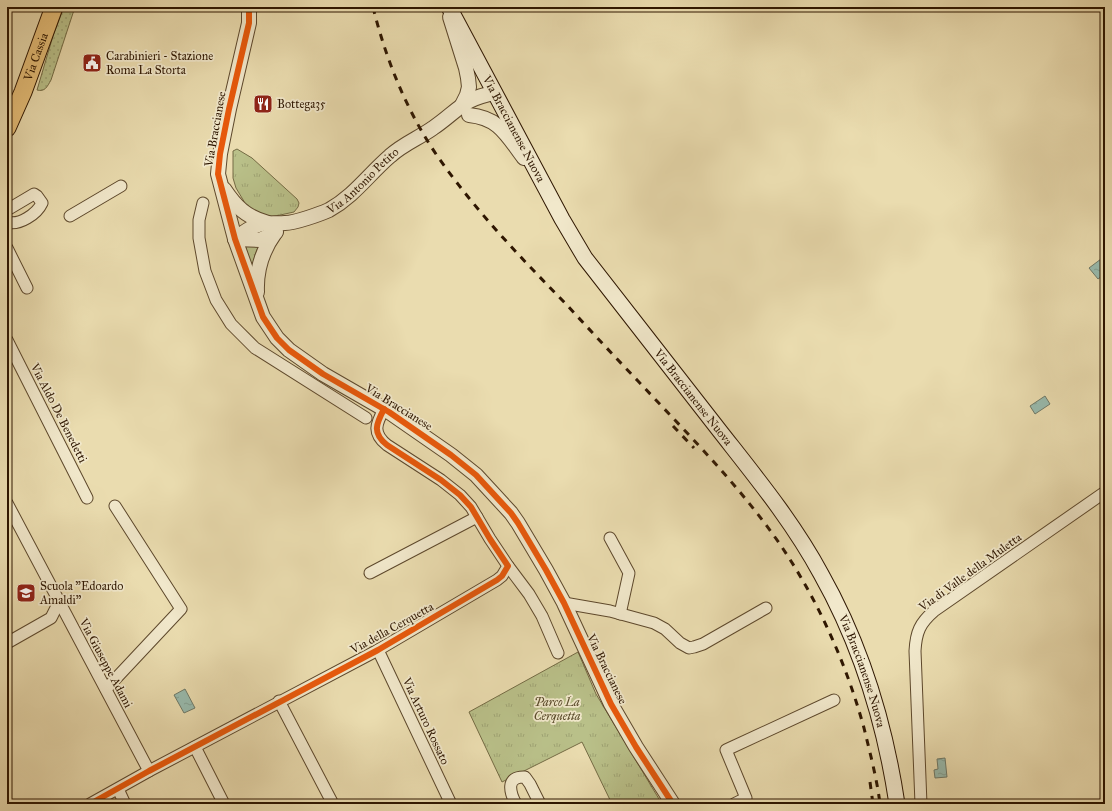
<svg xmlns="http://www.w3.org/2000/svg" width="1112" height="811" font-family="'IM FELL Great Primer',serif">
	<defs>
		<pattern id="grass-tufts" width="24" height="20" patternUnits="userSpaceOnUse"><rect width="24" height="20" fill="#b9c089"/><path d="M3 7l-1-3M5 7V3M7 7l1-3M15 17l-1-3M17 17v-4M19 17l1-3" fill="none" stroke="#9fa474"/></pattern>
		<pattern id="garden-dots" width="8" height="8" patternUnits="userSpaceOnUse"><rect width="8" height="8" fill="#b9c089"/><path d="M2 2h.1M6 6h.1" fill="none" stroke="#9fa474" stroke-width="1.8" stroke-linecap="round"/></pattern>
		<pattern id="water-ripples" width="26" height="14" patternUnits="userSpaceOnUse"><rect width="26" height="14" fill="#98bbae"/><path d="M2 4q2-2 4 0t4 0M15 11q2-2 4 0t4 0" fill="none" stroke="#83a094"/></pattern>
	</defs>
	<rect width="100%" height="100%" fill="#eadcaf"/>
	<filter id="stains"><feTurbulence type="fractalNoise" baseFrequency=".005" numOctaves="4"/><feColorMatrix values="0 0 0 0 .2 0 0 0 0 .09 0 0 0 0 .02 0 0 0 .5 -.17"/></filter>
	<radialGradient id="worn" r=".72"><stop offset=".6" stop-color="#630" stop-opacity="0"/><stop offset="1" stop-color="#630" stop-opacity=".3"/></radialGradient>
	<g fill="url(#grass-tufts)" stroke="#746b44">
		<polygon points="237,149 252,158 297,199 299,203 298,207 294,212 271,217 253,210 245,203 236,188 233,178 233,151"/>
		<polygon points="245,245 259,245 255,255 253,264 251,264"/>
		<polygon points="578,652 596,694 662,804 612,804 582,742 502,782 469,712"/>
	</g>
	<path fill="url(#garden-dots)" stroke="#746b44" d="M64,7H75L51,80C47,87 45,92 37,90L53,36Z"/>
	<g fill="url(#water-ripples)" stroke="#6e7968">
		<polygon points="1105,256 1105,274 1098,279 1089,268"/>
		<polygon points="1045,396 1050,404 1035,414 1030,406"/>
		<polygon points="185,689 195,708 184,713 174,695"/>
		<polygon points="945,758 947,777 935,778 934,770 938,769 937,759"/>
	</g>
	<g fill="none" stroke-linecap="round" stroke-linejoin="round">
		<defs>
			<g id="minor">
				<polyline points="203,203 199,220 199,238 205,271 216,300 231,324 255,348 366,418"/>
				<path d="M7,210L34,194L37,196L42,203C37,214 19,226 7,222"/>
				<polyline points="70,216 121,186"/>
				<polyline points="7,248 27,288"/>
				<polyline points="7,340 87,498"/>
				<polyline points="7,503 149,771"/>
				<polyline points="610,538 629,573 620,614"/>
				<polyline points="508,566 529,594 542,616 558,653"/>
				<polyline points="370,573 477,517"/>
				<polyline points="564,603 610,611 654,623 665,629 680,643 689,648 694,647 703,644 766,608"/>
				<polyline points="7,643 51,618 59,602"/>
				<polyline points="378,650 451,804"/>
				<polyline points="106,689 181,609 115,506"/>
				<polyline points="279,701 333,804"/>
				<polyline points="195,747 224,804"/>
				<polyline points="118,789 125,804"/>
				<path d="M90,804L149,771L378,650L497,580L502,576L508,566L490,539L471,507L460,495L441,480L387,445C372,433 376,424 384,409"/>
				<path d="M516,804C510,793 505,776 525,777L530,784L540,804"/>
				<polyline points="734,804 746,798 726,750 834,700"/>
				<path d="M921,804L915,651C916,632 920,623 934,611L1105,492"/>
			</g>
			<g id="tertiary">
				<polyline points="249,7 249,23 229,109 220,154 218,174 235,239 263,317 277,338 289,350 323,374 389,412 451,455 476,475 511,513 518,523 546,570 564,603 611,704 636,747 673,804"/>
				<polyline points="450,17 466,68 468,78 469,87 467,95 462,105"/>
				<path d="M469,115C500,118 507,136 524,158"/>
				<path d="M224,189C236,207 246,217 268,223"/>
				<path id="s1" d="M235,239C242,233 249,228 258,225C267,222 276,224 285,223C295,223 320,214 329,210C354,196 369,174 390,156C403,144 419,138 433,128C458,111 463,98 495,93"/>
				<polyline points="235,239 260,240 276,232"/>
				<path d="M257,292C256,270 262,251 275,233"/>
			</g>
			<g id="secondary">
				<path id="s2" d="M449,7L562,219L585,258C630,315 674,373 719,430C755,476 793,522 821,574C861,645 885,724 897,804"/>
			</g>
			<g id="primary">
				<path id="s3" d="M7,128L23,92L54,7"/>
			</g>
		</defs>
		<use href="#minor" stroke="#5d482c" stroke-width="13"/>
		<use href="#tertiary" stroke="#5d482c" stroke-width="16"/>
		<use href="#secondary" stroke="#2e1600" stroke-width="17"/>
		<use href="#primary" stroke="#2e1600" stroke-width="19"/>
		<use href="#minor" stroke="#f1e8cb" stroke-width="11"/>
		<use href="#tertiary" stroke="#f1e8cb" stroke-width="14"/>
		<use href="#secondary" stroke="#f1e8cb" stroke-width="15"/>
		<use href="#primary" stroke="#e5be78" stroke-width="17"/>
		<g stroke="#2e1600" stroke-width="3" stroke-dasharray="7 7" stroke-linecap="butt">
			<path d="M373,7C386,60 407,112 438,157C475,210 520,257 565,303C589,329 613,355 638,381C684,430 732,478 772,533C814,591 845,659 864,728C870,753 877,779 880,804"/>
			<polyline points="673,426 694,448"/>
			<polyline points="870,782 873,804"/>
		</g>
		<defs>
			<g id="cycleway">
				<polyline points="249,7 249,23 229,109 220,154 218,174 235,239 263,317 277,338 289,350 323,374 389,412 451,455 476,475 511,513 518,523 546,570 564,603 611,704 636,747 673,804"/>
				<path d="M90,804L149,771L378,650L497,580L502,576L508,566L490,539L471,507L460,495L441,480L387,445C372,433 376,424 384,409"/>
			</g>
		</defs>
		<use href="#cycleway" stroke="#f1e8cb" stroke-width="8"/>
		<use href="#cycleway" stroke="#e8590c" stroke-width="6"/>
	</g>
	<defs>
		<symbol id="civic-square" viewBox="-11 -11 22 22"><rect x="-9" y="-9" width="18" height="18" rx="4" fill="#8f2418" stroke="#f1e8cb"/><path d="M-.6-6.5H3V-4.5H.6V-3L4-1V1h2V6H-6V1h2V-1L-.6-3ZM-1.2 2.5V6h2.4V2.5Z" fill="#fff"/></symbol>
		<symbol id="restaurant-square" viewBox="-11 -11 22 22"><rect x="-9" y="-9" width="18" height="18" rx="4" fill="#8f2418" stroke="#f1e8cb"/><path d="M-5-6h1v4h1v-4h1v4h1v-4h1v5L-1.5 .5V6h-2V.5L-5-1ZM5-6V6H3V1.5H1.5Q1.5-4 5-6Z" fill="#fff"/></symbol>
		<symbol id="school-square" viewBox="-11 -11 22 22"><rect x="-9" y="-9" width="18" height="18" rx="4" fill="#8f2418" stroke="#f1e8cb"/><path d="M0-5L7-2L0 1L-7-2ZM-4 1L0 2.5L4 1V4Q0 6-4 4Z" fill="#fff"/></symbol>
	</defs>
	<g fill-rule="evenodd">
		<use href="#civic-square" x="81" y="52" width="22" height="22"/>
		<use href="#restaurant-square" x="252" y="93" width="22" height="22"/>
		<use href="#school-square" x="15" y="582" width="22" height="22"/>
	</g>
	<g text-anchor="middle" stroke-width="3.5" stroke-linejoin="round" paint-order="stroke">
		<g font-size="12" fill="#2e1600" stroke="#f1e8cb" text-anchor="start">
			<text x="106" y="60">Carabinieri - Stazione<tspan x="106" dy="14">Roma La Storta</tspan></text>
			<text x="277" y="108">Bottega35</text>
			<text x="40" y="590">Scuola "Edoardo<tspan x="40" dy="14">Amaldi"</tspan></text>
		</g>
		<g font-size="12" fill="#2e1600" stroke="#f1e8cb">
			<text dy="4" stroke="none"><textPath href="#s3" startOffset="77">Via Cassia</textPath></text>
			<text transform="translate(215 129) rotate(-80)" y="4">Via Braccianese</text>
			<text dy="4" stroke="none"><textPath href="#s2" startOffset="138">Via Braccianense Nuova</textPath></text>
			<text dy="4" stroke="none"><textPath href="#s1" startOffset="145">Via Antonio Petito</textPath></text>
			<text dy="4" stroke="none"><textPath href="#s2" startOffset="462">Via Braccianense Nuova</textPath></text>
			<text transform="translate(399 407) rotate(32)" y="4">Via Braccianese</text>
			<text transform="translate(59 413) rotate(63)" y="4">Via Aldo De Benedetti</text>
			<text transform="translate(970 572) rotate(-36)" y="4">Via di Valle della Muletta</text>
			<text transform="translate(392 628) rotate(-29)" y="4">Via della Cerquetta</text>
			<text transform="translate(106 663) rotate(62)" y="4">Via Giuseppe Adami</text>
			<text transform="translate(607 669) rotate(64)" y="4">Via Braccianese</text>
			<text dy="4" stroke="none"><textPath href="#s2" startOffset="786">Via Braccianense Nuova</textPath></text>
			<text transform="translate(426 721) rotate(65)" y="4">Via Arturo Rossato</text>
		</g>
		<g font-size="12" font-style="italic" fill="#584929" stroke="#f1e8cb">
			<text x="557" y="706">Parco La<tspan x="557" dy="14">Cerquetta</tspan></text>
		</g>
	</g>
	<rect width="1112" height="811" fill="none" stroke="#eadcaf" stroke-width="24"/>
	<rect x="8" y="8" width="1096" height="795" fill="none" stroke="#2e1600" stroke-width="2"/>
	<rect x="12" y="12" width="1088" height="787" fill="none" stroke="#2e1600"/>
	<rect width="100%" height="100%" filter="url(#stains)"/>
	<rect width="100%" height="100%" fill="url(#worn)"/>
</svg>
